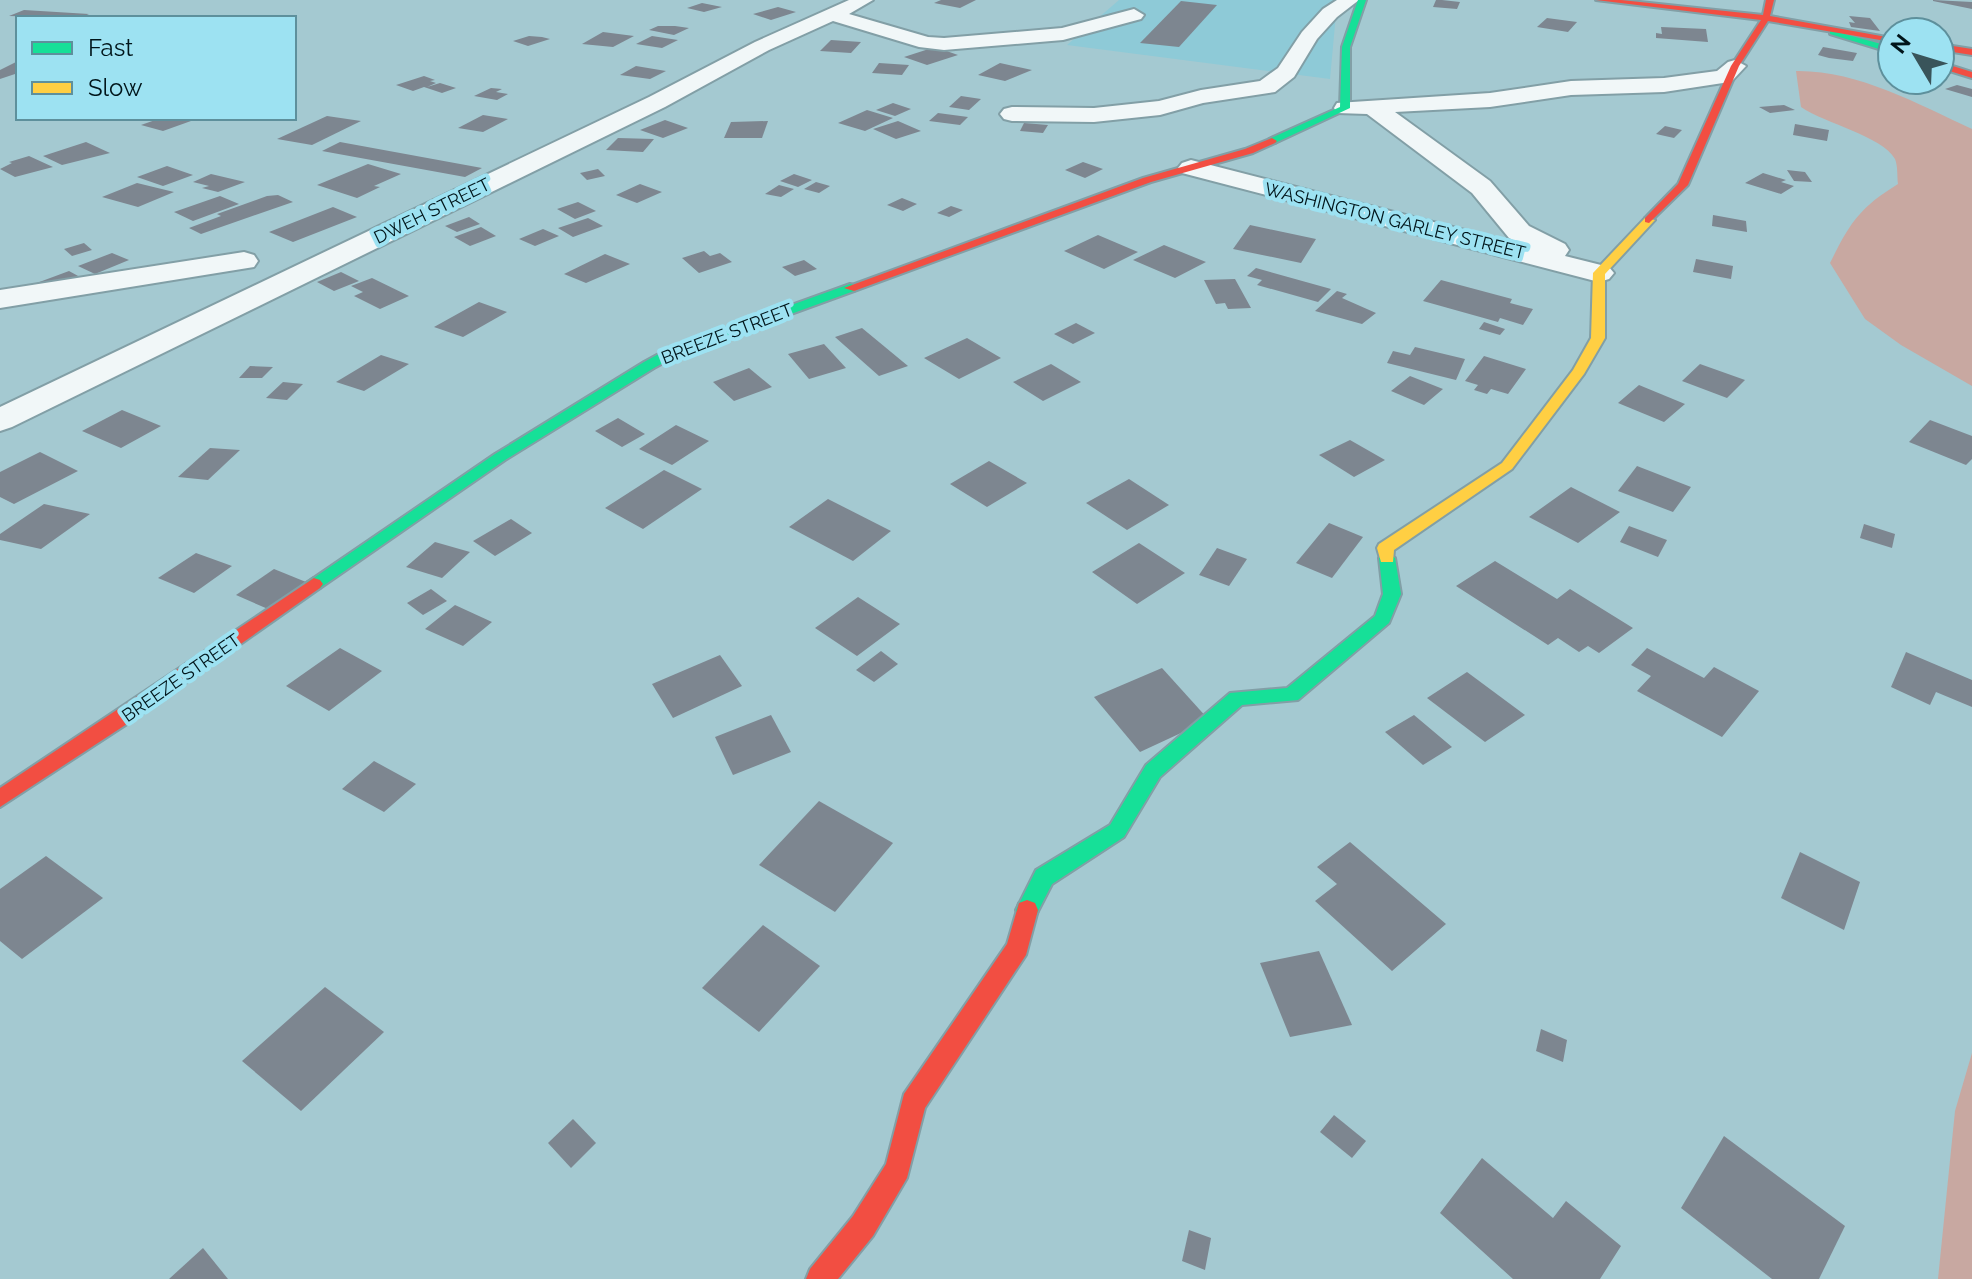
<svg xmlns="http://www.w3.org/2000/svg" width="1972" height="1279" font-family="Raleway,sans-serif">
	<rect width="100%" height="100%" fill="#a4c9d1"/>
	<polygon fill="#8ecad7" points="1119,0 1343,0 1336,14 1330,79 1067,45"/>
	<g fill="#c8a8a1">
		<path d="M1796,71C1857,70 1918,104 1972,129V386L1901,345L1865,319L1830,263C1850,223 1859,208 1898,184C1897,177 1898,166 1895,159C1882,136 1826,124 1801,107Z"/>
		<polygon points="1972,1053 1972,1279 1938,1279 1955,1111"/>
	</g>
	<g fill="#7d8690">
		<polygon points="941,0 976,0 960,8 934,3"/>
		<polygon points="1436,0 1442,0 1460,2 1457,9 1433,7"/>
		<polygon points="1933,0 1972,2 1972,9 1933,1"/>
		<polygon points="1181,1 1217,5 1179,47 1140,43"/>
		<polygon points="702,3 722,7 704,12 687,8"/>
		<polygon points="778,7 796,12 771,20 753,14"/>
		<polygon points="24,10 89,14 80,18 9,16"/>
		<polygon points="1849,16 1870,18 1880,31 1851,27 1849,22 1855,23"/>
		<polygon points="1547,18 1577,22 1568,32 1537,27"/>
		<polygon points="658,26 675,26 689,28 674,35 649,30"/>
		<polygon points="1661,27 1706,29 1708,42 1656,38 1656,33 1662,34"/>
		<polygon points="603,32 634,36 613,47 582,44"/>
		<polygon points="529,36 542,37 550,39 528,46 513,41"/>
		<polygon points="652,36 678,40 662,48 636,44"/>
		<polygon points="831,40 861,42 851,53 820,51"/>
		<polygon points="935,47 958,55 927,65 904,57"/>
		<polygon points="1823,47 1857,53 1853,61 1829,58 1818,55"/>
		<polygon points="18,61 18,73 0,79 0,70"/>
		<polygon points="879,63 909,65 902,75 872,73"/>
		<polygon points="1000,63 1032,70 1005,81 978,75"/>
		<polygon points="636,66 666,71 650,79 620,75"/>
		<polygon points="424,76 435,80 430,81 436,83 427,87 440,83 456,88 442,93 424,87 413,91 396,85"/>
		<polygon points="1957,85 1972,89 1972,97 1945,89"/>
		<polygon points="491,88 502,89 496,92 508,94 497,100 474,96"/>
		<polygon points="961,96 981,99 969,110 949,107"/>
		<polygon points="893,103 911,109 895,116 876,110"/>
		<polygon points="1784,105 1795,110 1770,113 1759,107"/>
		<polygon points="867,110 893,118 865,131 838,123"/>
		<polygon points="938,113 968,117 960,125 929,121"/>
		<polygon points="483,115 508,119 483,132 458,128"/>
		<polygon points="327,116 361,121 312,145 277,139"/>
		<polygon points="161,118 181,118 191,121 163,131 141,125"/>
		<polygon points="665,120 688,128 663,138 640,130"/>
		<polygon points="768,121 762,138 724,138 731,122"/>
		<polygon points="898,121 921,131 896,139 873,129"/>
		<polygon points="1024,123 1048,125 1043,133 1020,131"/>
		<polygon points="1795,124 1829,130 1827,141 1793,135"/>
		<polygon points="1665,126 1682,130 1674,138 1656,134"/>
		<polygon points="618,138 654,139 643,152 606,150"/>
		<polygon points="86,142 110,153 62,165 43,156"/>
		<polygon points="340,142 482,168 465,177 322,151"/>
		<polygon points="29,156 53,167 15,177 0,169 12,163 9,162"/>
		<polygon points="1083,162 1103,169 1085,178 1065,170"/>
		<polygon points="368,164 401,174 374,186 380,187 357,198 317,185"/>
		<polygon points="167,166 193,175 163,186 137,177"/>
		<polygon points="598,169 605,176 587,180 580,173"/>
		<polygon points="1787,170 1805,172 1812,182 1794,181"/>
		<polygon points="1763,173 1786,180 1781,182 1794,186 1781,194 1745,183"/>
		<polygon points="211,174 245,182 218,192 202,188 209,186 193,182"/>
		<polygon points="794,174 812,180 798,187 780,181"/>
		<polygon points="816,182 830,186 819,193 804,189"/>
		<polygon points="137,183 174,192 138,207 102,197"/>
		<polygon points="640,184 662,192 637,203 616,195"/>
		<polygon points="779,185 794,189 781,197 765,194"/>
		<polygon points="278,195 293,202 201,234 189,228 221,216 217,214 267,196"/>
		<polygon points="220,196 239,204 193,221 174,212"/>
		<polygon points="902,198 917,204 903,211 887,205"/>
		<polygon points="578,202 596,211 575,219 557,209"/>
		<polygon points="951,206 963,210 949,217 937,213"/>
		<polygon points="333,207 357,217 293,242 269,232"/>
		<polygon points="1713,215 1746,221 1747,232 1712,226"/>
		<polygon points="469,217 480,224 457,232 445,226"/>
		<polygon points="588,218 603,226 573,237 558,228"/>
		<polygon points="1250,225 1316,239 1301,263 1233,249"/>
		<polygon points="481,227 496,236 470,246 454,237"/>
		<polygon points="543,229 559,236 535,246 519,239"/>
		<polygon points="1098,235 1138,252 1104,269 1064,251"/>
		<polygon points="84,243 92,250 72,256 64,249"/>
		<polygon points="1164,245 1206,262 1175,278 1133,260"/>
		<polygon points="704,251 710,256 720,253 732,262 699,273 682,258"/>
		<polygon points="112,253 129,260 95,274 78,266"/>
		<polygon points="605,254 630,264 586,283 564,274"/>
		<polygon points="1696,259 1733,266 1731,279 1693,272"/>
		<polygon points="804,260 817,269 795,276 782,267"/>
		<polygon points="1256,268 1331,289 1318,302 1257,285 1262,280 1247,276"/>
		<polygon points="69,271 80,277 44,290 34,284"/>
		<polygon points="341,272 359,281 334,291 317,282"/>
		<polygon points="372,278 409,296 380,309 354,296 363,292 351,286"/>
		<polygon points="1235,279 1251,308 1228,309 1225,303 1216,304 1204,280"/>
		<polygon points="1441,280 1512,299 1510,303 1533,309 1523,325 1500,318 1498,322 1423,301"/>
		<polygon points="1337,291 1347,294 1342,298 1376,313 1362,324 1315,311"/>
		<polygon points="479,302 507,312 463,337 434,327"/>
		<polygon points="1484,322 1505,329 1500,335 1479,329"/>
		<polygon points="1076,323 1095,333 1073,344 1054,334"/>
		<polygon points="862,328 908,366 879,376 835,337"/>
		<polygon points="967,338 1001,358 959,379 924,358"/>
		<polygon points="824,344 846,368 809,379 788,354"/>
		<polygon points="1415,347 1465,359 1456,380 1387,363 1393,351 1410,355"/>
		<polygon points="381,355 409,364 364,391 336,382"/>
		<polygon points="1484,356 1526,369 1508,394 1491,389 1487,394 1474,390 1478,385 1465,381"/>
		<polygon points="1051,364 1081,382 1043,401 1013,382"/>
		<polygon points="1700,364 1745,380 1727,398 1682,381"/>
		<polygon points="250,366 273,367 262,378 239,378"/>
		<polygon points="749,368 772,387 734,401 713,382"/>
		<polygon points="1410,376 1443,389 1424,405 1391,391"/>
		<polygon points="283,382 303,384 287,400 266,398"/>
		<polygon points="1639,385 1685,404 1664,422 1618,403"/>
		<polygon points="122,410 161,426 121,448 82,431"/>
		<polygon points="618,418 645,434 622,447 595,431"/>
		<polygon points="1930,420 1972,436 1972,459 1966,465 1909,442"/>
		<polygon points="676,425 709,441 672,465 639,449"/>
		<polygon points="1350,440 1385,460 1354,477 1319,455"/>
		<polygon points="210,448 240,450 208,480 178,477"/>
		<polygon points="40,452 78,471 14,504 0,497 0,472"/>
		<polygon points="989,461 1027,483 987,507 950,484"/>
		<polygon points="1637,466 1691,487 1673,512 1618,491"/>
		<polygon points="664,470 702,489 643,529 605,508"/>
		<polygon points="1129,479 1169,505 1127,530 1086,503"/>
		<polygon points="1571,487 1620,512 1578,543 1529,517"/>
		<polygon points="828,499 891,531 853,561 789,527"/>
		<polygon points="44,504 90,514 41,549 0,540 0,534"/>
		<polygon points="511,519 532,533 495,556 473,541"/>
		<polygon points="1329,523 1363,537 1332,578 1296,563"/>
		<polygon points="1864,524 1895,534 1892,548 1860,538"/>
		<polygon points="1629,526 1667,540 1658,557 1620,542"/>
		<polygon points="435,542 470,552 442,578 406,567"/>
		<polygon points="1139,543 1185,573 1137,604 1092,572"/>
		<polygon points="1217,548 1247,559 1229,586 1199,575"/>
		<polygon points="196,553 232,566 194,593 158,578"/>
		<polygon points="1495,561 1557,599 1570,589 1633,628 1599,653 1588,646 1579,652 1558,638 1548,645 1456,586"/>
		<polygon points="274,569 306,582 268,609 236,595"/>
		<polygon points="431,589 447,601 423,615 407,603"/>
		<polygon points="858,597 900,624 857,656 815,628"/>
		<polygon points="455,605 492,622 463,646 425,629"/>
		<polygon points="340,648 382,671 329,711 286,686"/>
		<polygon points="1647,648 1704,678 1714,667 1759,691 1722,737 1637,691 1651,676 1631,665"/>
		<polygon points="881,651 898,664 874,682 856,670"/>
		<polygon points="1906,652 1972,680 1972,707 1936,692 1930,705 1891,687"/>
		<polygon points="720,655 742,686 673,718 652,684"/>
		<polygon points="1162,668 1209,720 1140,752 1094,697"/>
		<polygon points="1467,672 1525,715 1485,742 1427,698"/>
		<polygon points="771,715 791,752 733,775 715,737"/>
		<polygon points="1414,715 1452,747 1423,765 1385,732"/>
		<polygon points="374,761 416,784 384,812 342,789"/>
		<polygon points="819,801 893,843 835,912 759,865"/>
		<polygon points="1350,842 1446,924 1392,971 1315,901 1337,884 1317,867"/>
		<polygon points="1800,852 1860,882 1844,930 1781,898"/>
		<polygon points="46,856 103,898 22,959 0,941 0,889"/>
		<polygon points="763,925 820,966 759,1032 702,988"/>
		<polygon points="1319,951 1352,1025 1290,1037 1260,963"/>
		<polygon points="325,987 384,1032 301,1111 242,1061"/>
		<polygon points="1541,1029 1567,1040 1563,1062 1536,1051"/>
		<polygon points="1334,1115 1366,1141 1352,1158 1320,1132"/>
		<polygon points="573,1119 596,1143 571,1168 548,1143"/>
		<polygon points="1724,1136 1845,1226 1819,1279 1772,1279 1681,1208"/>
		<polygon points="1482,1158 1553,1218 1566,1201 1621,1246 1600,1279 1513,1279 1440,1213"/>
		<polygon points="1189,1230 1211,1238 1205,1270 1182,1261"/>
		<polygon points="203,1248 228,1279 169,1279"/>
	</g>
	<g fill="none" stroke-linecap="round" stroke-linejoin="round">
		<defs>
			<g id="street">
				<polygon points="849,0 873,0 849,14 928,37 944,38 1062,28 1134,9 1144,15 1141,19 1063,40 944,50 919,47 833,21 769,50 665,107 12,427 0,431 0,407 649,97 755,42"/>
				<polygon points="1337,0 1359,0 1337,17 1317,39 1294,77 1275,92 1203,103 1160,115 1094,122 1012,121 1004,119 1000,114 1004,109 1012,107 1094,108 1159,101 1201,90 1260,81 1278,68 1302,32 1323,9"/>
				<polygon points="1735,60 1746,66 1731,82 1723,83 1664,92 1571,95 1490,107 1395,112 1490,181 1529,226 1565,244 1569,250 1565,256 1609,267 1614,273 1609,279 1599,282 1182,173 1178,168 1182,163 1191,160 1523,245 1509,238 1472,193 1367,114 1337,113 1334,108 1337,103 1490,93 1571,81 1664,78 1717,71 1728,62"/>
				<polygon points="244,252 254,255 258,261 254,267 0,308 0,290"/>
			</g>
			<g id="fast">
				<polygon points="1358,0 1366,0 1350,47 1350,108 1275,143 1269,143 1269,139 1340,107 1342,47"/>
				<polygon points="1830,30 1892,47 1892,53 1830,34"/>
				<polygon points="850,284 854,285 854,291 676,356 654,368 505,460 320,588 314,590 305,584 495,454 644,362 666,350"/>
				<polygon points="1387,553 1395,558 1401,594 1389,623 1298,700 1242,705 1160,777 1124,837 1052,884 1035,917 1027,920 1019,917 1016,910 1036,870 1110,825 1146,765 1230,693 1287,688 1375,616 1383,594 1379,558"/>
			</g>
			<polygon id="slow" points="1645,218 1655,220 1605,274 1605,338 1584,374 1512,469 1394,550 1393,562 1381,562 1377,548 1379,544 1502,463 1573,370 1591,338 1593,273"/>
			<g id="jam">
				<polygon points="1596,0 1621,0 1763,15 1766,0 1774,0 1770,16 1892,38 1892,42 1768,21 1739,66 1688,185 1649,223 1645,222 1645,218 1678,184 1731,66 1761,20"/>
				<polygon points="1940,44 1972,49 1972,55 1940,50"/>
				<polygon points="1940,62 1972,72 1972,78 1940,68"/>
				<polygon points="1272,138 1277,141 1275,143 1253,153 1151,182 854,291 844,288 1143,178 1245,149"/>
				<polygon points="314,578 320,580 323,584 320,588 133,720 0,807 0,788"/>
				<polygon points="1027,900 1035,903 1038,910 1026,955 925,1108 907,1178 873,1236 838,1279 806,1279 810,1269 853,1216 886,1164 904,1094 1007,944 1019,903"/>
			</g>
		</defs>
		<use href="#street" stroke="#829fa6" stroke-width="4"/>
		<use href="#fast" stroke="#829fa6" stroke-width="4"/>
		<use href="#slow" stroke="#829fa6" stroke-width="4"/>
		<use href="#jam" stroke="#829fa6" stroke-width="4"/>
		<use href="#street" fill="#f1f7f8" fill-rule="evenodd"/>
		<use href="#fast" fill="#16e098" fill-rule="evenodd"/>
		<use href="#slow" fill="#ffcf43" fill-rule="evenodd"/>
		<use href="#jam" fill="#f24e42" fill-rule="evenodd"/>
	</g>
	<g text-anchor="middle" stroke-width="8" stroke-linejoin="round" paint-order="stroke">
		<g font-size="18" fill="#00151a" stroke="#9de2f2">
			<text transform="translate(432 211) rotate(-26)" y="6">DWEH STREET</text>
			<text transform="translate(1395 221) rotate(14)" y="6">WASHINGTON GARLEY STREET</text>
			<text transform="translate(727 334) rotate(-21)" y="6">BREEZE STREET</text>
			<text transform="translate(181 678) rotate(-35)" y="6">BREEZE STREET</text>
		</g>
	</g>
	<rect x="16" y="16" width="280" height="104" fill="#9de2f2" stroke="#5e909c" stroke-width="2"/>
	<rect x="32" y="42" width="40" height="12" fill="#16e098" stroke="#5e909c" stroke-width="2"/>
	<text x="88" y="56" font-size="24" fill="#00151a">Fast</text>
	<rect x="32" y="82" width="40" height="12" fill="#ffcf43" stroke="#5e909c" stroke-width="2"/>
	<text x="88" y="96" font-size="24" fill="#00151a">Slow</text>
	<g transform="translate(1916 56) rotate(308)"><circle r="38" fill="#9de2f2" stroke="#5e909c" stroke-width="2"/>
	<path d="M0-6L14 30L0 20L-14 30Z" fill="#39545a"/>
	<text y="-12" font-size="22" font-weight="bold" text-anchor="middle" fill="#00151a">N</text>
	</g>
</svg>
